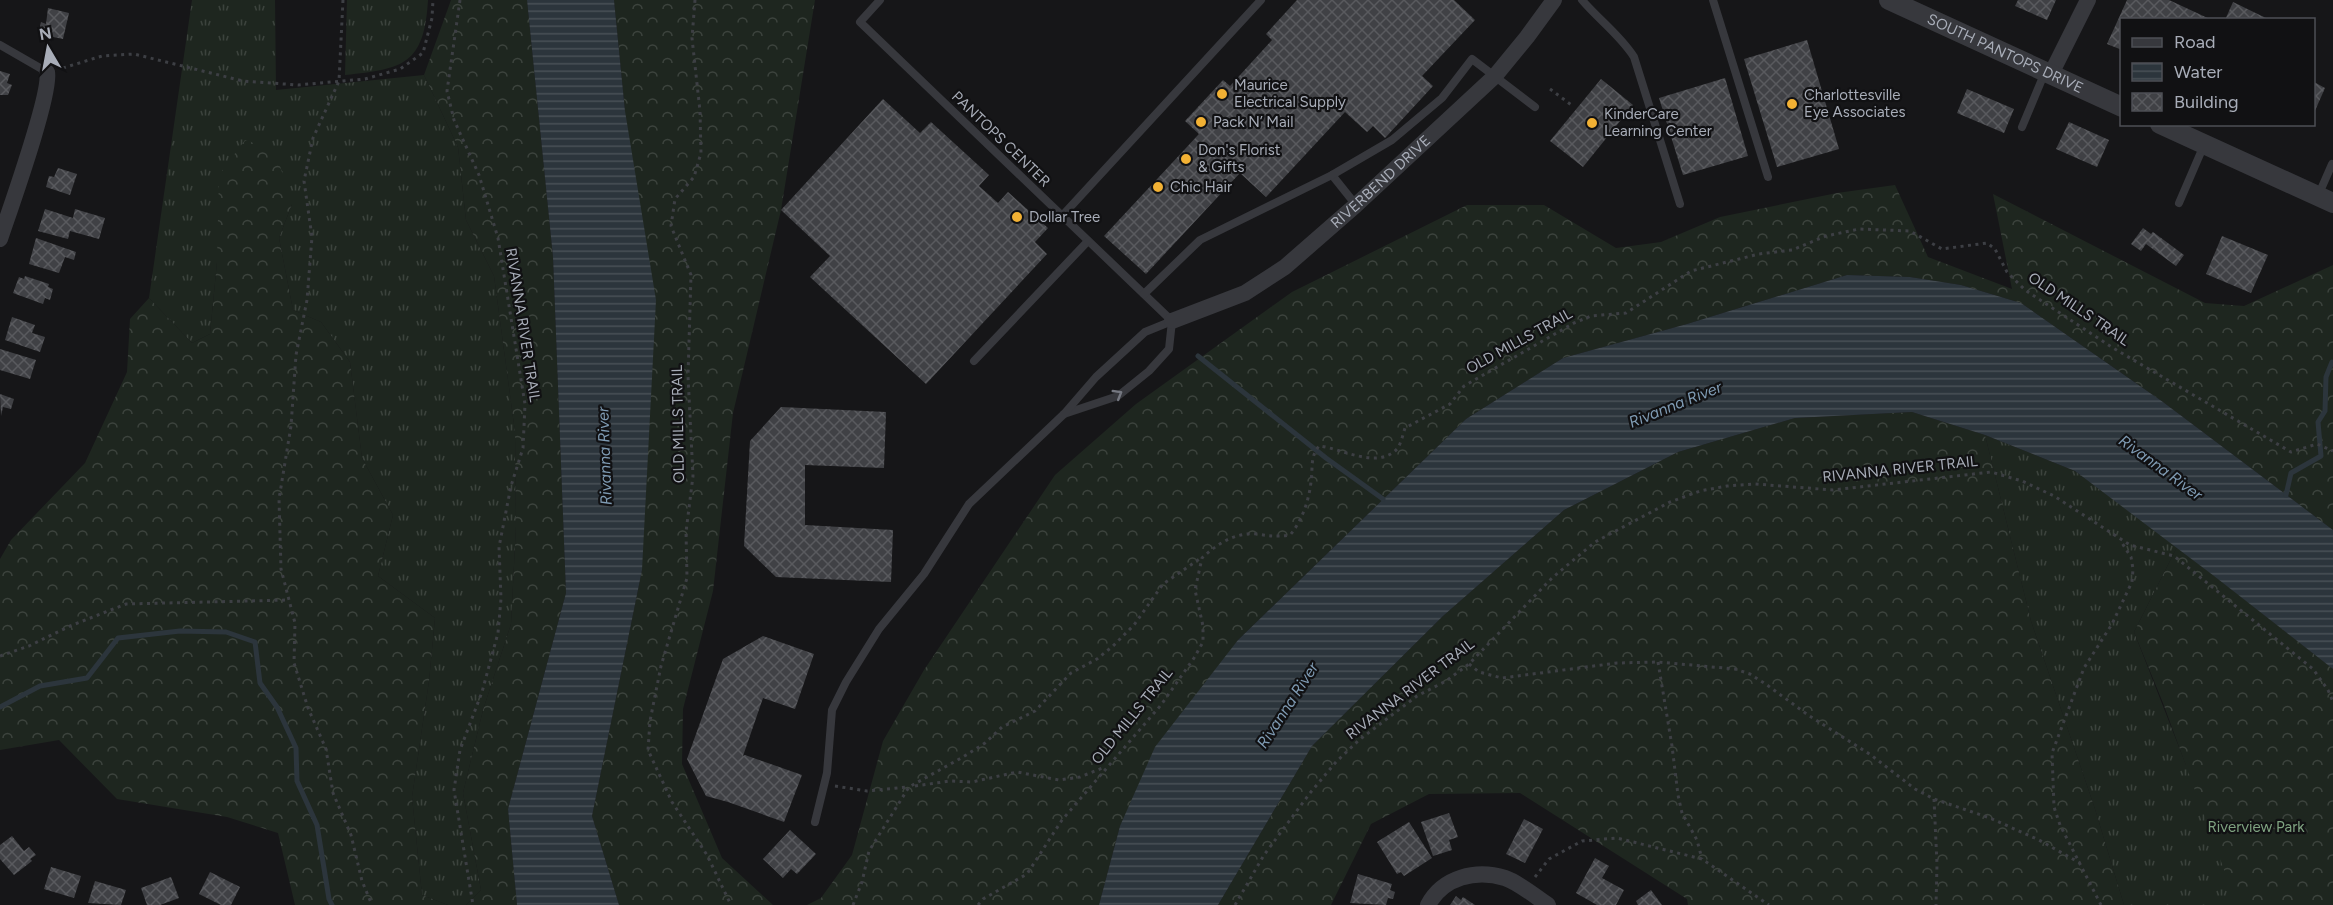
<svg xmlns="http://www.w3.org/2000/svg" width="2333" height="905" font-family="Figtree,sans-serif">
	<defs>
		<pattern id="grass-tufts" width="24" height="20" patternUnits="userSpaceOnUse" patternTransform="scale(1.5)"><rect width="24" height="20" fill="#1e261f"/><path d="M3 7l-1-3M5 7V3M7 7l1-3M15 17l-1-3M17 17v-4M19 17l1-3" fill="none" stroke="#3c433d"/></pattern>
		<pattern id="forest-crowns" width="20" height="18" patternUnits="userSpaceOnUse" patternTransform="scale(1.5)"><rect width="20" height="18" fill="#1e261f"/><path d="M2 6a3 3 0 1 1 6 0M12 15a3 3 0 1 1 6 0" fill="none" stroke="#3c433d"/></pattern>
		<pattern id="water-rules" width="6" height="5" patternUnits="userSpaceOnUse" patternTransform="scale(1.5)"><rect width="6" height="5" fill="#2c353c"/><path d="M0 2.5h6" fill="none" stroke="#485056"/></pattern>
		<pattern id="building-cross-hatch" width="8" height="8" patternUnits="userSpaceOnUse" patternTransform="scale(1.5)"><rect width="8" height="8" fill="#404145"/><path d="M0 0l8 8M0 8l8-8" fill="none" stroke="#595a5e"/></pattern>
	</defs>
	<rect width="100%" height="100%" fill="#161618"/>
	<g fill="url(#grass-tufts)">
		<polygon points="192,0 275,0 276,90 424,75 458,147 466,220 494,276 515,432 516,526 511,624 483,710 463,793 481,890 466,905 448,905 422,895 412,797 429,681 435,618 378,576 393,515 362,458 350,362 321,322 293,310 279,238 292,204 217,262 210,334 192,343 149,298"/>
		<path d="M347,0H428C424,64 404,69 345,75Z"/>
		<polygon points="1985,435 2075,471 2177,547 2134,632 2186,765 2208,597 2214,576 2333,669 2333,905 2124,905 2095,809 2031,621"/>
	</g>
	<g fill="url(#forest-crowns)">
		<polygon points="451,0 527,0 553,257 566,593 508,809 517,905 466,905 481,890 463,793 483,710 511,624 516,526 515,432 494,276 466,220 458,147 424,75"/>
		<polygon points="614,0 815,0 781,210 733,413 713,591 683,709 682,764 722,858 773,905 619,905 592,816 642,570 625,111"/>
		<polygon points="245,140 275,150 292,204 279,238 293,310 321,322 350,362 362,458 393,515 378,576 435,618 429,681 412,797 422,895 448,905 295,905 278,833 227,817 117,799 59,740 0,750 0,559 11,540 85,463 127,372 130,319 149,298 192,343 210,334 217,262 219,175"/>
		<polygon points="1895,185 1928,257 2012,289 1993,194 2205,303 2244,306 2333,265 2333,530 2163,402 2021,303 1961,285 1910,277 1847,275 1687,324 1563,358 1466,419 1238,640 1120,826 1099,905 807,905 821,898 852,855 883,741 924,670 1055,475 1136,404 1292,292 1467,205 1544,205 1616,248 1661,242 1720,217 1837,193"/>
		<polygon points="1912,412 1985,435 2031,621 2095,809 2124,905 1688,905 1687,899 1520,793 1429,794 1371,824 1331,905 1218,905 1312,746 1443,616 1564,510 1678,452 1795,418"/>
		<polygon points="2177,547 2333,669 2333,905 2237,905 2163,703 2134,632"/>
	</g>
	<g fill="url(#water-rules)">
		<polygon points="527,0 614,0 625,111 656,300 642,570 592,816 619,905 517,905 508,809 566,593 553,257"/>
		<polygon points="1847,275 1910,277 1961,285 2021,303 2163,402 2333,530 2333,669 2214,576 2075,471 1985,435 1912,412 1795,418 1678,452 1564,510 1443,616 1312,746 1218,905 1099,905 1120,826 1155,747 1238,640 1466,419 1563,358 1687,324"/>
	</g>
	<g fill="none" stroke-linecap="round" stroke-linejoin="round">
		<g stroke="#2c353c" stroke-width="5">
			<polyline points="1198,356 1326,458 1383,499"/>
			<polyline points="2286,495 2291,473 2321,456 2318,422 2325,411 2326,377 2332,362"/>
			<polyline points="0,707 40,686 87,678 118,638 180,631 226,632 255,642 260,683 277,707 296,748 297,781 317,825 329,899 332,905"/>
		</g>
	</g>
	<g fill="url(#building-cross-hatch)">
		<polygon points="1297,0 1454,0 1475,20 1422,76 1433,86 1385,138 1373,126 1367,132 1345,112 1266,197 1240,173 1146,274 1104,236 1199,134 1185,121 1223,80 1230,86 1272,40 1266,34"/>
		<polygon points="2018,0 2056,0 2047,20 2015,6"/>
		<polygon points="2127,0 2169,0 2212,20 2122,20 2122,50 2107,44"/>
		<polygon points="2233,2 2270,20 2225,20"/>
		<polygon points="48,8 69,13 63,39 48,36 47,39 42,38 43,34 38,33 41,22 46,24"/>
		<polygon points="1807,40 1839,149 1777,167 1744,59"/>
		<polygon points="0,71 10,74 7,83 12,85 8,95 0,95"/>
		<polygon points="1725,78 1748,156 1683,175 1659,98"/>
		<polygon points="1601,79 1633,105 1583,167 1550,141"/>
		<polygon points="2314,82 2325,88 2314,113"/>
		<polygon points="1967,89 2014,109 2004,133 1957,113"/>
		<polygon points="883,99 920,133 931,122 989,175 979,186 998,203 1008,192 1048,228 1035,242 1047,254 926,384 810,277 830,256 781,210"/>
		<polygon points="2069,122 2109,140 2097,167 2056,149"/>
		<polygon points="58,168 77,174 70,195 46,187 49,176 54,177"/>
		<polygon points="45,209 73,218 75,209 105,218 99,239 70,231 68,239 38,231"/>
		<polygon points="2143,228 2151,234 2153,232 2184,255 2176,266 2146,244 2141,251 2131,244"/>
		<polygon points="2222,236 2268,255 2251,293 2206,274"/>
		<polygon points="36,238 76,252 74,260 65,257 59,273 29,264"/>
		<polygon points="25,276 49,284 48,287 53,289 50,300 45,298 43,304 13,293 19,277 24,279"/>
		<polygon points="12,317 35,325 32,333 45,337 40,352 5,340"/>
		<polygon points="0,349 36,360 30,379 0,370"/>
		<polygon points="0,394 14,399 11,409 3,407 1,416"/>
		<polygon points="781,407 886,412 884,468 805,465 805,525 893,530 891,582 776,577 744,546 750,441"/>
		<polygon points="763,636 814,654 795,709 763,698 743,756 745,755 802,775 784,822 728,802 706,796 687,759 723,659"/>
		<polygon points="1449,813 1458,837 1449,840 1452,850 1433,856 1421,822"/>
		<polygon points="1524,819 1543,829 1525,863 1506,854"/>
		<polygon points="1409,822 1432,858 1404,876 1401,872 1397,874 1377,842"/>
		<polygon points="790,830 816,854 797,874 791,869 783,878 763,859"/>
		<polygon points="12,836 24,851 29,847 36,855 30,859 32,861 14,875 0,859 0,845"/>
		<polygon points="1595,858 1609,866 1602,878 1624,890 1616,905 1597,905 1576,893"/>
		<polygon points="51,867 81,876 74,898 44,889"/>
		<polygon points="210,872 240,887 231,905 221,905 199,894"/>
		<polygon points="1358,874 1392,884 1390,890 1395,892 1393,899 1388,898 1386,905 1350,903"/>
		<polygon points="171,877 179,898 160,905 147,905 141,888"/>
		<polygon points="95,881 126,890 121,905 88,903"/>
		<polygon points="1651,890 1662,905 1638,905 1636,901"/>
		<polygon points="1456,896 1461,900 1463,897 1475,905 1450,905"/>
	</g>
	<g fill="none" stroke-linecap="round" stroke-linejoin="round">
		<g stroke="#3d3f44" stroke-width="3" stroke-dasharray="3 4.5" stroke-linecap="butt">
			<polyline points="343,0 339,81 313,138 304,181 312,237 307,300 296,355 291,426 279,499 281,569 295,623 294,663 308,708 326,749 333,793 351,835 362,881 372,905"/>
			<polyline points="460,0 447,91 454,120 479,175 498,238 525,404 523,448 511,486 499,547 501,599 498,633 482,692 460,750 454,790 473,905"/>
			<polyline points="695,0 692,38 700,111 701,153 694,177 675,199 671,226 691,275 688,376 693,476 686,532 687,578 661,666 650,721 648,750 672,802 707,855 731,905"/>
			<polyline points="63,68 102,56 134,54 243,81 298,85 365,79 400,69 423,53 432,18 433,0"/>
			<polyline points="1550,89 1574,107"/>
			<polyline points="0,656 29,646 70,626 126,604 289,600"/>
			<polyline points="1658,662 1672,746 1678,795 1682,813 1697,840 1702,859"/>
			<polyline points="1469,664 1479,672 1502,678 1617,663 1658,662 1735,669 1750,674 1767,685 1808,715 1871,755 1915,789 1934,799 1990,818 2039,840 2080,863"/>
			<polyline points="835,786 867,791 908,787"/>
			<polyline points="915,786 950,781 972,782 1017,772 1059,780 1080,777 1105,767"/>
			<polyline points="1934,799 1937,864 1936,905"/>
			<polyline points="1535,877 1549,859 1582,841 1617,838 1702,859 1769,905"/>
			<polyline points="853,905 862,882 869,851 909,787 963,757 985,743 1002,727 1035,711 1071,673 1097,659 1113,646 1134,625 1163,584 1201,558"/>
			<path d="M978,905L983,899L1027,874L1062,820L1161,705L1194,658L1203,642V626L1195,590L1202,558C1217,544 1235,532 1257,534C1269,536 1278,537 1290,535C1302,521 1309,500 1311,482C1313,467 1310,457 1319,446C1341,448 1377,470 1397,449C1401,444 1403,434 1405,428L1450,404L1464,386L1574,323L1591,316L1626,313L1691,271L1759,254L1792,250L1826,236L1859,229L1910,231L1942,249L1987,243L1995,249L2007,272L2025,290L2113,348L2291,452L2317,444L2333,451"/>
			<polyline points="1235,905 1264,855 1310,793 1336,762 1359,740 1417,696 1446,681 1469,664 1552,578 1595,542 1670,502 1700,491 1727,486 1755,484 1833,490 1991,472 2022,481 2054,496 2130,545 2174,556 2313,669 2328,690 2333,702"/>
			<polyline points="2101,905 2060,825 2054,807 2052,753 2084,668 2112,624 2132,582 2133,569 2131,557 2122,543"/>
		</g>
		<g stroke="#37383d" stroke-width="8">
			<polyline points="880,0 860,22 1172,321"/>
			<path d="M1582,0C1599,20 1620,35 1634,57L1680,204"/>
			<polyline points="1713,0 1768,177"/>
			<polyline points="0,45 47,72"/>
			<polyline points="2022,127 2045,72"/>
			<polyline points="1332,175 1356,205"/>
			<polyline points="2318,196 2332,164"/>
			<polyline points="2179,203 2204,145"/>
			<polyline points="1062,216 1261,0"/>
			<polyline points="1144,294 1200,240 1332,175 1392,140 1442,98 1472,59 1535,107"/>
			<polyline points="974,361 1088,241"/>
			<polyline points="1064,414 1118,396 1149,371 1169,349 1172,321"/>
			<polyline points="815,822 827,773 832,710 846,682 879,629 924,574 969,504 1064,414 1096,377 1145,332 1172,321"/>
		</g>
		<g stroke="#37383d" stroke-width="16">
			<polyline points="2051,74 2088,0"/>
			<path d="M0,239C9,212 52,92 47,72"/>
			<path id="s1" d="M1172,321L1245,293L1285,267L1356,205L1495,76L1527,37L1554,0"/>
			<path d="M1428,905C1443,877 1476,869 1505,878C1518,882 1536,897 1548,905"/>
		</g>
		<g stroke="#37383d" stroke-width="20">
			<path id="s2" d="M1889,0L2122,107"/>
			<polyline points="2160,124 2333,203"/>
		</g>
	</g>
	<defs><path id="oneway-chevron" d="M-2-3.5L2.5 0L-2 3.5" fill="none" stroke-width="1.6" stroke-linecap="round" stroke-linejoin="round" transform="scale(1.5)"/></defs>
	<use stroke="#757881" href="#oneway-chevron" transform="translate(1118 394) rotate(-31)"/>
	<g fill="#f2b134" stroke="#111113" stroke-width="2">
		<circle cx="1222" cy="94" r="6"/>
		<circle cx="1792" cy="104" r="6"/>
		<circle cx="1201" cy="122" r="6"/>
		<circle cx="1592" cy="123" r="6"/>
		<circle cx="1186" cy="159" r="6"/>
		<circle cx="1158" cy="187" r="6"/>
		<circle cx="1017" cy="217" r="6"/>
	</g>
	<g text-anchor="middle" stroke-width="4.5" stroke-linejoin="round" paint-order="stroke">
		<g font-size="15" fill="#a8adb8" stroke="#111113">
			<text dy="5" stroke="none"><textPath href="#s2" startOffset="128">SOUTH PANTOPS DRIVE</textPath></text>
			<text transform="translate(1001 139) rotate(44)" y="5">PANTOPS CENTER</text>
			<text dy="5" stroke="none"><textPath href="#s1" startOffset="254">RIVERBEND DRIVE</textPath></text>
			<text transform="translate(2079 309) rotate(34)" y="5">OLD MILLS TRAIL</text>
			<text transform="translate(523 325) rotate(81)" y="5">RIVANNA RIVER TRAIL</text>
			<text transform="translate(1519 341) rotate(-29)" y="5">OLD MILLS TRAIL</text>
			<text transform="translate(678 424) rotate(-91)" y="5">OLD MILLS TRAIL</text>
			<text transform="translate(1900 469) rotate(-6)" y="5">RIVANNA RIVER TRAIL</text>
			<text transform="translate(1410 689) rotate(-37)" y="5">RIVANNA RIVER TRAIL</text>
			<text transform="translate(1132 716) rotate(-51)" y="5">OLD MILLS TRAIL</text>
		</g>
		<g font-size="15" fill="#a8adb8" stroke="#111113" text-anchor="start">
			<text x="1234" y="90">Maurice<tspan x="1234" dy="17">Electrical Supply</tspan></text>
			<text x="1804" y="100">Charlottesville<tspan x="1804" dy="17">Eye Associates</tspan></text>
			<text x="1604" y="119">KinderCare<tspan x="1604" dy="17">Learning Center</tspan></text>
			<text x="1213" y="127">Pack N’ Mail</text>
			<text x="1198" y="155">Don's Florist<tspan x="1198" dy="17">&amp; Gifts</tspan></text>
			<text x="1170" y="192">Chic Hair</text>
			<text x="1029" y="222">Dollar Tree</text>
		</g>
		<g font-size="15" fill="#7fa381" stroke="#111113">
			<text x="2256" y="832">Riverview Park</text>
		</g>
		<g font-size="16" font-style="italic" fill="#7f9bb3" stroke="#111113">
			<text transform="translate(1675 404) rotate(-22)" y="6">Rivanna River</text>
			<text transform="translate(604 456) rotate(-92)" y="6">Rivanna River</text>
			<text transform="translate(2161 467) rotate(36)" y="6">Rivanna River</text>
			<text transform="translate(1287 705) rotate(-57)" y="6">Rivanna River</text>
		</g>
	</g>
	<rect x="2120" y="18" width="195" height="108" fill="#111113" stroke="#4d4f55" stroke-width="1.5"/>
	<rect x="2132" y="38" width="30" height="9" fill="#37383d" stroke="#4d4f55" stroke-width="1.5"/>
	<text x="2174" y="48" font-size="18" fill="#a8adb8">Road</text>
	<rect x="2132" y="63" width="30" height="18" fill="url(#water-rules)" stroke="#4d4f55" stroke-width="1.5"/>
	<text x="2174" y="78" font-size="18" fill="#a8adb8">Water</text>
	<rect x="2132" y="93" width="30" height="18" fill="url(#building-cross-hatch)" stroke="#4d4f55" stroke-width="1.5"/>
	<text x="2174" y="108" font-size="18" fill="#a8adb8">Building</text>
	<g transform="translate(48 48) rotate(350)" stroke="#111113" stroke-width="4.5" paint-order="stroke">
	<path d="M0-4.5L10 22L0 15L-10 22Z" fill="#a8adb8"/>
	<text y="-9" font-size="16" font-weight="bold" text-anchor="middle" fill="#a8adb8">N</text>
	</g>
</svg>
